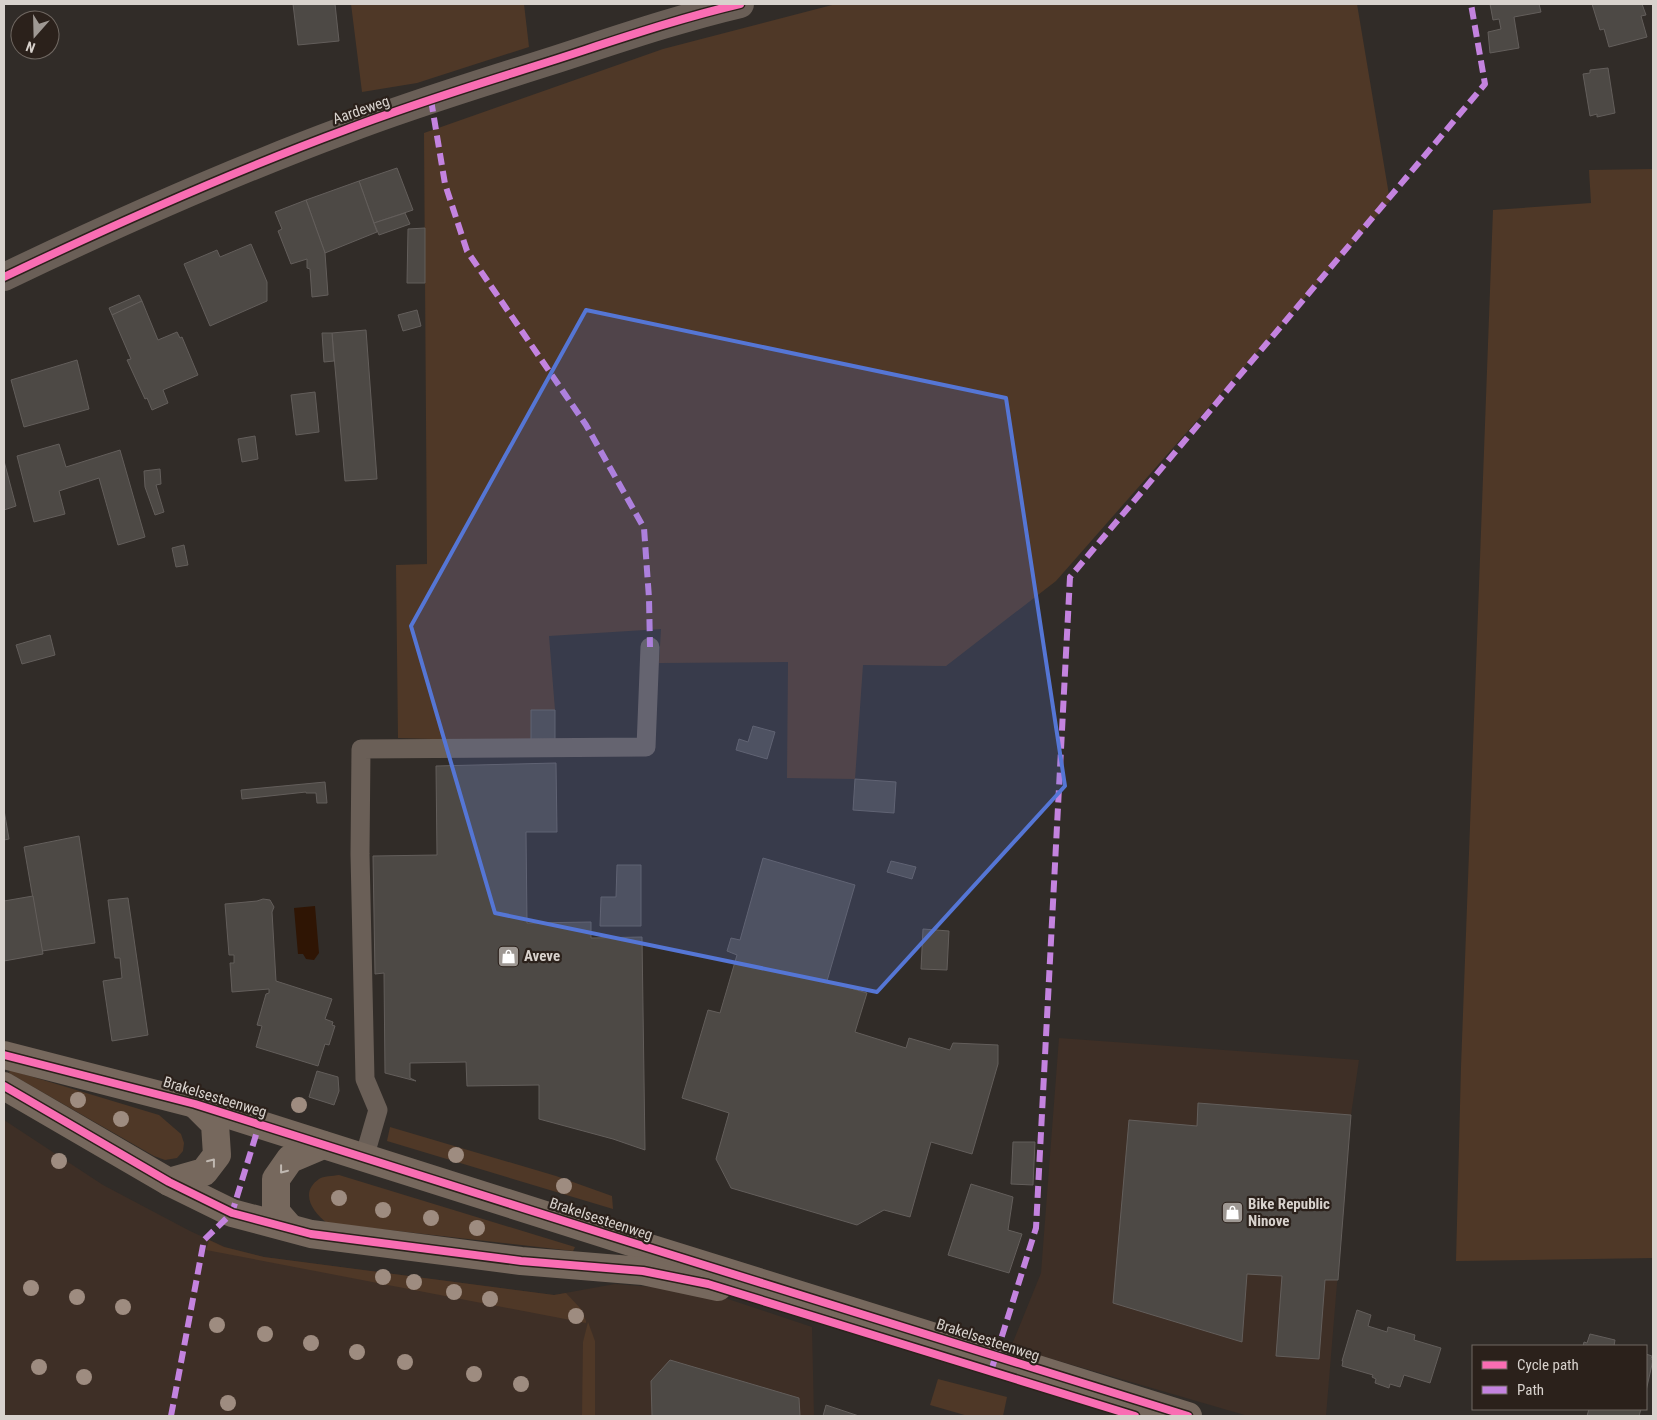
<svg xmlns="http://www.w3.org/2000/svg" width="1657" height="1420" font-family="'Roboto Condensed',sans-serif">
	<rect width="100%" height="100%" fill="#312c28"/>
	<g fill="#3e2f26">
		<polygon points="1059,1038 1359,1060 1351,1115 1326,1416 1248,1416 1011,1347 1041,1273"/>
		<polygon points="4,1120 103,1185 190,1231 225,1247 264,1257 554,1295 615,1284 704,1291 812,1327 814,1416 4,1416"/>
	</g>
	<g fill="#4f3827">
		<polygon points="351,4 524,4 529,47 417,83 362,92"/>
		<polygon points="836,4 1357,4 1390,201 1056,581 946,666 863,665 855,779 787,778 788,662 659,663 661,629 549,636 555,710 531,710 531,742 398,738 396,565 427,564 424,133 663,49"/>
		<polygon points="1653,169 1653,1258 1456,1261 1461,1067 1493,210 1591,203 1589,170"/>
		<polygon points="10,1070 159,1115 181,1134 184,1143 183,1151 177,1158 165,1160 154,1156 9,1073"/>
		<polygon points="390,1127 556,1176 612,1196 613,1209 387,1141"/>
		<path d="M339,1175L575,1247L573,1251L327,1223C313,1212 299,1193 319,1179C323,1176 333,1176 339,1175Z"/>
		<polygon points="209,1240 224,1247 264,1257 554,1295 566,1293 581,1309 586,1321 586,1323 206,1250"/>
		<polygon points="588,1322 595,1341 595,1416 582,1416 583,1342"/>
		<polygon points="938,1379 1007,1397 1003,1416 968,1416 930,1405"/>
	</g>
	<polygon fill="#2f1504" points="315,906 319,953 314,960 306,959 303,954 298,954 294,908"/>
	<g fill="#4d4945" stroke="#635e5b">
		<polygon points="293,4 335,4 339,41 298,45"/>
		<polygon points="1490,4 1539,4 1541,12 1514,17 1519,48 1490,53 1488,32 1501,29 1499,19 1493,20"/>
		<polygon points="1592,4 1642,4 1646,15 1641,16 1647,37 1609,47 1604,29 1600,30"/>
		<polygon points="1608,68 1615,113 1597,117 1597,114 1590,116 1583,74 1590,73 1590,70"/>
		<polygon points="397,168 413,210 374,223 359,181"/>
		<polygon points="359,181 377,232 325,253 306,200"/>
		<polygon points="306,200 325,253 328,295 312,297 310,269 307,268 307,259 291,264 278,231 282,229 275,212"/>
		<polygon points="405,213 410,224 379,235 374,223"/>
		<polygon points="425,228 425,283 407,283 408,229"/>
		<polygon points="251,244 267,282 267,301 210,326 184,264 217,250 220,257"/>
		<polygon points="139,295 142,301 112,315 109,308"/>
		<polygon points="142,301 158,340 177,332 180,338 182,337 198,375 163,390 168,403 152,410 147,398 145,399 127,360 131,359 112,315"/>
		<polygon points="417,310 421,326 403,331 398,315"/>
		<polygon points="366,330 377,479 345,481 332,333"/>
		<polygon points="322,333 332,333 334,361 324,362"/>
		<polygon points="77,360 89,409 24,427 11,380"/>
		<polygon points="315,392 319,432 296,435 291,395"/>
		<polygon points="255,436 258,459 242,462 238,439"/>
		<polygon points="59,444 66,467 120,450 145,537 118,545 99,478 59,491 65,514 34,522 17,456"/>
		<polygon points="4,461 16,506 4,510"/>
		<polygon points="160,469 161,484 156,485 164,512 155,515 145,487 144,471"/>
		<polygon points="184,545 188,565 176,567 172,548"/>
		<polygon points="50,635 55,655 22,664 16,645"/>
		<polygon points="531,710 555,710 555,741 531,742"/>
		<polygon points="753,726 775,732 767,759 736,750 739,739 748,742"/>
		<polygon points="556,763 557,832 526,832 527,923 591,922 591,938 642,937 645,1150 613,1139 539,1119 539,1085 467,1086 466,1062 410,1063 410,1078 416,1081 385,1073 384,973 375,974 373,856 437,855 436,766"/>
		<polygon points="855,779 896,782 894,813 853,810"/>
		<polygon points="325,782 327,803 317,803 316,793 306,793 306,792 242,799 241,790"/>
		<polygon points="4,810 9,839 4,840"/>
		<polygon points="79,836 95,943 42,951 24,847"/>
		<polygon points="763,858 855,885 827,981 867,993 855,1032 906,1048 909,1038 950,1050 953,1043 998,1045 998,1064 972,1154 931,1142 910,1217 884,1210 857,1225 731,1188 716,1159 729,1113 682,1098 708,1010 720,1013 737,955 727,951 731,938 740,940"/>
		<polygon points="891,861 916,867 912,879 887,872"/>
		<polygon points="617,865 641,865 641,926 600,926 601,897 616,897"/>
		<polygon points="33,896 43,954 4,961 4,901"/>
		<polygon points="128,898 148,1035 112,1041 103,981 122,978 120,958 115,958 108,900"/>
		<polygon points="263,899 270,900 274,907 272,912 276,981 332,999 325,1019 333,1022 332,1025 335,1026 329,1045 325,1044 318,1066 256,1047 262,1026 257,1025 266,994 269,993 269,989 232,992 230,963 234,963 234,955 229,955 225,904 257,901"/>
		<polygon points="923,929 949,931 947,970 921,969"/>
		<polygon points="317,1071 338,1077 339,1091 334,1105 309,1097"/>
		<polygon points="1198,1103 1351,1115 1338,1280 1325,1280 1319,1359 1276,1356 1282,1276 1247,1274 1242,1342 1113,1303 1129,1120 1197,1126"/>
		<polygon points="1013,1142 1035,1142 1033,1185 1011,1184"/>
		<polygon points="971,1184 1013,1197 1008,1230 1022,1234 1009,1273 948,1255"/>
		<polygon points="1357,1310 1371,1315 1368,1326 1387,1332 1388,1327 1415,1335 1414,1340 1441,1348 1430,1383 1404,1375 1400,1387 1390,1384 1389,1388 1375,1383 1376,1379 1372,1377 1373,1375 1342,1366 1343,1361 1342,1361"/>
		<polygon points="1590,1334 1615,1340 1614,1346 1583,1346 1584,1342 1587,1343"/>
		<polygon points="1646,1354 1652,1356 1651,1359 1653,1360 1646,1391"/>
		<polygon points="670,1360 799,1398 800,1416 652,1416 651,1381"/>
		<polygon points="826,1405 859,1416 861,1416 823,1416"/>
		<polygon points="1589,1409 1641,1409 1639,1416 1587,1416"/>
	</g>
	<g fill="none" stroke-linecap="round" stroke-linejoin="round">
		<g stroke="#6a5f57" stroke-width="19">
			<polyline points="364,1158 378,1110 365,1079 360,854 361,749 646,747 650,647"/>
			<polyline points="1129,1416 1129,1415"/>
		</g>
		<path stroke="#6a5f57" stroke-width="28" d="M4,277C115,224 229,173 345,130C412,104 482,83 551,61C613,41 676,19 740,4"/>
		<g stroke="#76685d" stroke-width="28">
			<polyline points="4,1055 195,1104 627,1241 1188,1416"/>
			<polyline points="4,1086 169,1182 232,1213 311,1234 521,1261 643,1271 718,1287"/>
			<polyline points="169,1182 204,1172 217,1155 215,1124 195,1104"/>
			<polyline points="289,1227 276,1212 276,1179 290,1159 323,1145"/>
		</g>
		<g stroke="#c483df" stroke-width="6" stroke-dasharray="12 6" stroke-linecap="butt">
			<polyline points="431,100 445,184 467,251 586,425 644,528 649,598 650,647"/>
			<polyline points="991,1371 1036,1228 1070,577 1485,84 1471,4"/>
			<polyline points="171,1416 204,1240 232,1213 259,1125"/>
		</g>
		<defs>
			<g id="cycleway">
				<path d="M4,277C115,224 229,173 345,130C412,104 482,83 551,61C613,41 676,19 740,4"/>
				<polyline points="4,1055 195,1104 627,1241 1188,1416"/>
				<polyline points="4,1086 169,1182 232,1213 311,1234 521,1261 643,1271 708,1284 1135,1416"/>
			</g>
		</defs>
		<use href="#cycleway" stroke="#2b211b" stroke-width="11"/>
		<use href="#cycleway" stroke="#f96db3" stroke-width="8"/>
	</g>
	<g fill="#9e8c80">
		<circle cx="78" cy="1100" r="8"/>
		<circle cx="299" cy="1105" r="8"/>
		<circle cx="121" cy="1119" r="8"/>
		<circle cx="456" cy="1155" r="8"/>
		<circle cx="59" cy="1161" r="8"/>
		<circle cx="564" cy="1186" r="8"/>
		<circle cx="339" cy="1198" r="8"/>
		<circle cx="383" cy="1210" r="8"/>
		<circle cx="431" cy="1218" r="8"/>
		<circle cx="477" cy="1228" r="8"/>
		<circle cx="383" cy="1277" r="8"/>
		<circle cx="414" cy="1282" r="8"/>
		<circle cx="31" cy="1288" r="8"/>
		<circle cx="454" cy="1292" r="8"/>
		<circle cx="77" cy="1297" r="8"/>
		<circle cx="490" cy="1299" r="8"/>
		<circle cx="123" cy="1307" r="8"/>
		<circle cx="576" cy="1316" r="8"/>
		<circle cx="217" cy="1325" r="8"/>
		<circle cx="265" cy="1334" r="8"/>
		<circle cx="311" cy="1343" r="8"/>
		<circle cx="357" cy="1352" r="8"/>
		<circle cx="405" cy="1362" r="8"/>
		<circle cx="39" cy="1367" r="8"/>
		<circle cx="474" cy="1374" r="8"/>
		<circle cx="84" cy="1377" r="8"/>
		<circle cx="521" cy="1384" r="8"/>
		<circle cx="228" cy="1403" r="8"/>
	</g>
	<defs><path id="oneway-chevron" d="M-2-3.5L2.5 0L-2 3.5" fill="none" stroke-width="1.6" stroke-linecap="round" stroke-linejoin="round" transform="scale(1.25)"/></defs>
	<g stroke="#c0b8b1">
		<use href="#oneway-chevron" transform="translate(212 1162) rotate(-52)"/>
		<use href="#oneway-chevron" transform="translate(283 1170) rotate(128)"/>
	</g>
	<path fill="#5576d5" fill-opacity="0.2" stroke="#5576d5" stroke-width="4" stroke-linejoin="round" d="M586,310L1006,398L1065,786L877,992L495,913L411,626Z"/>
	<defs>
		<symbol id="shop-square" viewBox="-11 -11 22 22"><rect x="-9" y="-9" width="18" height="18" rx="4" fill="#9e9893" stroke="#2b211b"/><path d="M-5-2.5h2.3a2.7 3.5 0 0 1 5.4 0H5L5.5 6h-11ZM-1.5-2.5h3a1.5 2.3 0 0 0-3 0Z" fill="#fff"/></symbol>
	</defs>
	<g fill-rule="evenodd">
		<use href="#shop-square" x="496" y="944" width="25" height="25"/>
		<use href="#shop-square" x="1220" y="1200" width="25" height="25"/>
	</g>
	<g text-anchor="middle" stroke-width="4.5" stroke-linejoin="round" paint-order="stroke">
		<g font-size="15" fill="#d8d2cd" stroke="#2b211b">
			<text transform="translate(361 110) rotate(-19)" y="5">Aardeweg</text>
			<text transform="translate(215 1097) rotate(17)" y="5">Brakelsesteenweg</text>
			<text transform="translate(601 1219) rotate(18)" y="5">Brakelsesteenweg</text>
			<text transform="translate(988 1340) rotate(18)" y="5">Brakelsesteenweg</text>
		</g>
		<g font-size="15" font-weight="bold" fill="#d8d2cd" stroke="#2b211b" text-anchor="start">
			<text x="524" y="961">Aveve</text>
			<text x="1248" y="1209">Bike Republic<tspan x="1248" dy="17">Ninove</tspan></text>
		</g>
	</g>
	<rect width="1657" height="1420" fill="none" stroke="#d8d2cd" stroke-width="10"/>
	<rect x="1472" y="1345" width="175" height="65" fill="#2b211b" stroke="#706862"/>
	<rect x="1482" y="1361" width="25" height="8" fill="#f96db3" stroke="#706862"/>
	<text x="1517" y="1370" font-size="15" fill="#d8d2cd">Cycle path</text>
	<rect x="1482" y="1386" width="25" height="8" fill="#c483df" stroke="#706862"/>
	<text x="1517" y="1395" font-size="15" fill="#d8d2cd">Path</text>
	<g transform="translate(35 35) rotate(200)"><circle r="24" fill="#2b211b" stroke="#706862"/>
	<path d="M0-4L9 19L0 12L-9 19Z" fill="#9e9893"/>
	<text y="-8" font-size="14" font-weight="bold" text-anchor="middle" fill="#d8d2cd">N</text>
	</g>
</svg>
